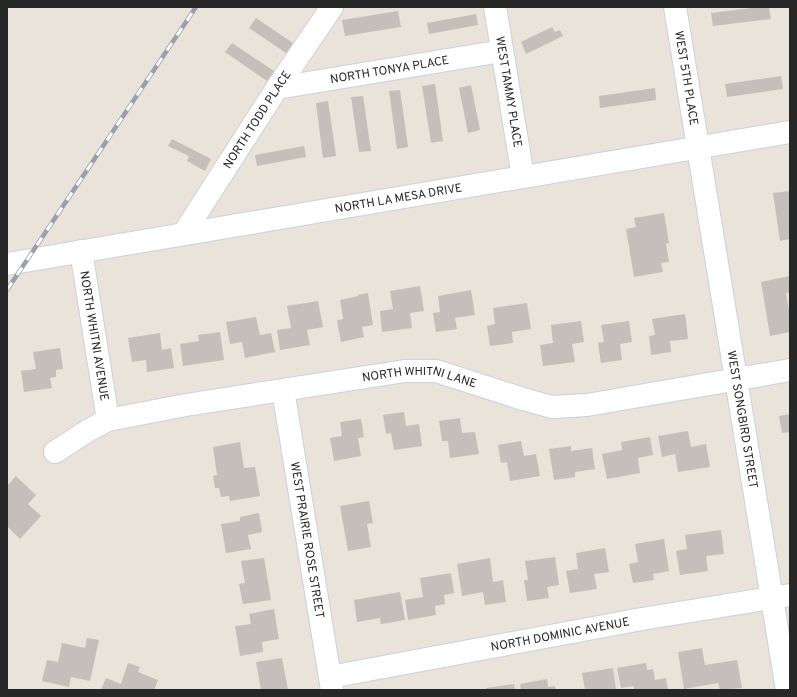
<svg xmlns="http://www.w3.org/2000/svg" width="797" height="697" font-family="Overpass,sans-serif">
	<rect width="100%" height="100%" fill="#e9e3d9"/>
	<g fill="#c4c0b9">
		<polygon points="759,7 769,7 771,19 713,26 711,13"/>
		<polygon points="398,11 401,27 345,36 342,20"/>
		<polygon points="476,14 478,25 429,34 427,23"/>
		<polygon points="256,18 293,43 286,53 249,28"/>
		<polygon points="552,27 555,32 560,30 563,36 526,54 521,42"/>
		<polygon points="232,43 274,71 267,81 225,52"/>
		<polygon points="781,76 783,89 727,97 725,84"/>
		<polygon points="435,84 443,141 431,143 422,86"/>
		<polygon points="471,85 480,130 468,133 459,88"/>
		<polygon points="655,88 656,100 600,108 599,96"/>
		<polygon points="400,90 408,147 397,149 389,91"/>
		<polygon points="363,96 371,151 359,152 351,97"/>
		<polygon points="328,101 336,156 323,158 316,103"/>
		<polygon points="172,139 211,159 205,171 187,161 189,156 168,146"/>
		<polygon points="304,146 306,157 257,166 255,155"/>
		<polygon points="790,191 790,239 780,241 773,193"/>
		<polygon points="664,213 669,243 666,244 669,262 661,263 663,272 634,277 626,229 636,227 634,218"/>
		<polygon points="790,276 790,293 786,293 790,315 790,332 770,336 761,282"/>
		<polygon points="420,286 424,311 410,313 412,328 382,332 380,311 393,309 390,291"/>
		<polygon points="471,290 475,315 455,318 457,329 436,332 433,313 440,312 438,296"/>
		<polygon points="368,293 373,325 362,327 364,337 341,342 337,320 343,319 340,300 358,296 358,295"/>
		<polygon points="318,301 323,327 307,330 310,345 280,350 277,330 291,328 287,306"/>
		<polygon points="527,303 531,329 512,332 513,343 490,346 487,326 495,324 493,308"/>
		<polygon points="685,314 688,339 670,341 671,352 651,355 649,336 655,335 652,319"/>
		<polygon points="256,317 260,335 271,333 275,352 245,358 242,342 230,344 226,322"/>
		<polygon points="581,321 584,342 572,344 575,362 543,366 540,345 553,343 551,325"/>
		<polygon points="629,321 632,342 620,344 622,360 601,363 598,343 604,342 601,325"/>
		<polygon points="220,332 224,360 183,366 180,344 199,341 198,335"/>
		<polygon points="160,333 162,350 171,348 174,368 147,372 146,360 132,362 128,338"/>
		<polygon points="60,348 63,369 56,370 56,377 50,378 52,388 24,392 21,371 36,369 33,352"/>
		<polygon points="404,412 406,426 419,424 422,446 394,450 391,433 386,434 383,415"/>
		<polygon points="790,414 790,432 782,433 779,416"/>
		<polygon points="460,418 462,433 475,432 479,454 450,458 448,441 442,441 439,421"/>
		<polygon points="361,419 364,437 358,438 361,456 334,461 330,438 342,436 340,422"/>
		<polygon points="688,431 691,447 706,444 710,467 678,472 675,454 662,457 658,436"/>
		<polygon points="650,437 653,455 638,458 640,473 607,479 602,454 622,450 621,442"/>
		<polygon points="521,441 524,456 536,454 540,476 510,481 507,462 501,463 498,445"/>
		<polygon points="240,442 244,468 255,467 260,496 230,501 229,496 221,497 219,488 215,488 213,476 217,475 213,447"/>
		<polygon points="571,446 571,451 592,448 595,469 575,472 575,477 554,480 549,449"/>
		<polygon points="16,476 36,495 28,504 41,516 20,539 7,526 7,486"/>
		<polygon points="369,501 373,523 367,524 371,547 348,551 340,506"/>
		<polygon points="259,513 262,532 248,535 251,549 226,553 221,524 240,521 240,517"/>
		<polygon points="721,530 724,554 706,556 708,571 680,575 676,551 687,549 685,535"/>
		<polygon points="664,539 669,571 653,574 654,580 633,583 629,564 638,562 635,544"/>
		<polygon points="605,548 609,572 594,574 597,589 570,593 566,571 578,569 576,553"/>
		<polygon points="555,557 559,585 547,587 549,598 527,601 524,580 528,580 525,561"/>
		<polygon points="264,558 271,600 243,604 239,584 245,583 241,561"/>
		<polygon points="490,558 493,582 503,580 506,602 485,605 483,592 462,596 457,564"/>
		<polygon points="451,573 454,593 444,595 445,604 435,606 436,615 408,620 405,600 423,597 420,578"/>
		<polygon points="400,592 405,620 381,624 380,618 357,622 354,600"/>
		<polygon points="274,609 279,639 262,642 263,652 240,656 235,626 251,624 249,614"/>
		<polygon points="87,638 99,640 90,681 71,677 69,687 42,681 47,660 58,662 62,643 85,648"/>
		<polygon points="702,648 705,665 737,660 742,688 720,690 718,683 684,689 678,652"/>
		<polygon points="282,658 288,690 261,690 256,662"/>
		<polygon points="128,663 140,667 138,672 158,680 154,690 101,690 106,678 121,684"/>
		<polygon points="646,663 647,670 653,669 655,680 666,678 668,690 634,690 634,686 621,688 617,668"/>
		<polygon points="613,668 616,690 585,690 582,673"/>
		<polygon points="547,679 548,687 555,686 556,690 521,690 520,684"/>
		<polygon points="514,684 515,690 486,690 486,688"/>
	</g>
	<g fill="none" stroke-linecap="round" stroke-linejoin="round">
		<defs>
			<g id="minor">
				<path id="s1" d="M495,7L523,177"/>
				<path id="s2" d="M675,7L787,690"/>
				<path id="s3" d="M277,88L502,51"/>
				<path id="s4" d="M184,233L277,88L332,7"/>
				<path id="s5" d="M81,251L108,420"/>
				<path id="s6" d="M7,264L790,132"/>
				<path id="s7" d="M283,390L332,690"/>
				<path id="s8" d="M55,452L89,430L108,420L186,405L405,371H436L523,399L552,407L587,405L790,370"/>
				<path id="s9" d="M330,677L642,619L790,595"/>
			</g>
		</defs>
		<use href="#minor" stroke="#ced0df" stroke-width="24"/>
		<use href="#minor" stroke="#fff" stroke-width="22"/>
		<defs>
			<polyline id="rail" points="7,290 196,7"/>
		</defs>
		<use href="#rail" stroke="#9c9eb0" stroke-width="4.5"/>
		<use href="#rail" stroke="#fff" stroke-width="3" stroke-dasharray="9" stroke-linecap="butt"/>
	</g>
	<g text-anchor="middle" stroke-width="3" stroke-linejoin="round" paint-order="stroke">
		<g font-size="12" fill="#272727" stroke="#fff">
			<text dy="4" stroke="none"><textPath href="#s3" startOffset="114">NORTH TONYA PLACE</textPath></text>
			<text dy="4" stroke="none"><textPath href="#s2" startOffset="72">WEST 5TH PLACE</textPath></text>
			<text dy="4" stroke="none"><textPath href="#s1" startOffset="86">WEST TAMMY PLACE</textPath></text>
			<text dy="4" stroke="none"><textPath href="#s4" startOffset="135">NORTH TODD PLACE</textPath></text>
			<text dy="4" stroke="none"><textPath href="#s6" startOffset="397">NORTH LA MESA DRIVE</textPath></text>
			<text dy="4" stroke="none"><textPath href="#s5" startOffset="86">NORTH WHITNI AVENUE</textPath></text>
			<text dy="4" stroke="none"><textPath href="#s8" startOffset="378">NORTH WHITNI LANE</textPath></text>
			<text dy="4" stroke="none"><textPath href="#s2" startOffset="418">WEST SONGBIRD STREET</textPath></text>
			<text dy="4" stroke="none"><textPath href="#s7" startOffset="152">WEST PRAIRIE ROSE STREET</textPath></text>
			<text dy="4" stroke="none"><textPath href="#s9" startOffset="234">NORTH DOMINIC AVENUE</textPath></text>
		</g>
	</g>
	<rect width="797" height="697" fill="none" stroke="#272727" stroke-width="16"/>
</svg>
